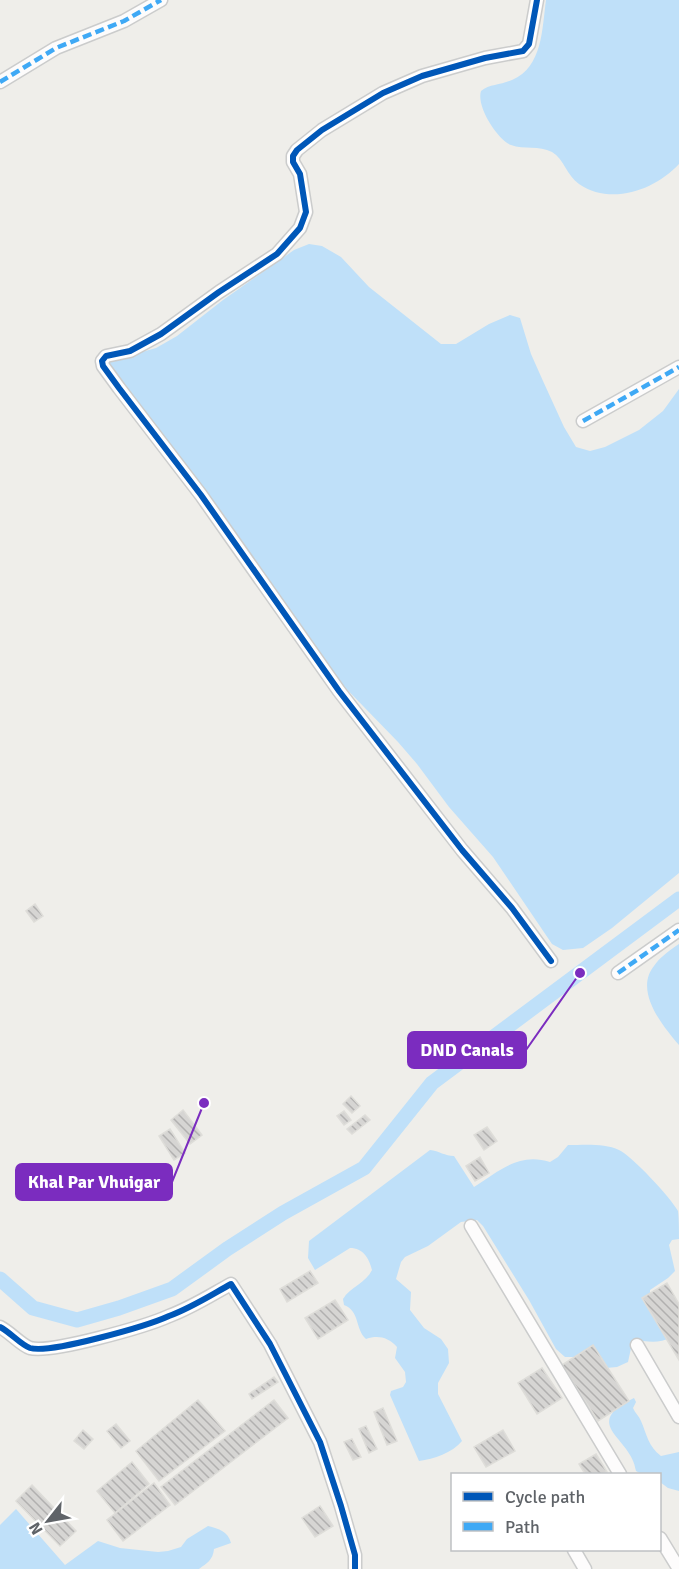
<svg xmlns="http://www.w3.org/2000/svg" width="679" height="1569" font-family="Signika,sans-serif">
	<defs>
		<pattern id="building-back-hatch" width="6" height="6" patternUnits="userSpaceOnUse" patternTransform="scale(1.5)"><rect width="6" height="6" fill="#d6d5d3"/><path d="M-1 5l2 2M0 0l6 6M5-1l2 2" fill="none" stroke="#b1b0af"/></pattern>
	</defs>
	<rect width="100%" height="100%" fill="#efeeea"/>
	<g fill="#bfe0f9">
		<path d="M546,0H679V164C655,190 611,206 579,184C567,176 564,159 552,152C539,145 524,150 511,145C497,139 476,106 481,91C490,84 501,85 512,80C543,67 542,28 546,0Z"/>
		<polygon points="309,244 322,246 341,257 369,287 441,344 456,344 489,324 510,315 520,318 531,354 543,381 564,427 576,447 590,451 605,447 639,430 663,411 679,389 679,873 612,928 583,948 563,950 552,944 493,857 449,807 417,764 398,742 329,671 200,484 150,419 126,391 107,362 156,348 177,336 223,300 294,250"/>
		<path d="M679,944V1045C662,1025 634,991 654,966C660,957 670,950 679,944Z"/>
		<path d="M568,1145C584,1145 605,1143 619,1150C632,1156 671,1198 678,1211C679,1219 679,1231 679,1239L672,1240L669,1245L675,1271L668,1278L650,1290V1299L672,1337C658,1344 648,1342 633,1339L628,1362L617,1367L606,1368L581,1357H565L556,1349L529,1300L483,1226L477,1220L461,1222L428,1246L405,1257L401,1262L396,1279L411,1292L410,1310L424,1328L441,1339L448,1349L449,1363L438,1383V1394L462,1441C452,1453 434,1459 419,1461L390,1395L391,1391L403,1387L406,1382L405,1372L395,1358L397,1347C388,1337 378,1335 366,1339C355,1329 360,1311 344,1305L343,1299C350,1287 366,1283 372,1270C369,1258 363,1248 350,1248L315,1270L308,1258L309,1241L430,1150C439,1151 445,1156 454,1156L474,1187C499,1171 519,1152 550,1162L558,1157Z"/>
		<path d="M634,1398L636,1402L633,1408C635,1413 639,1416 641,1421C647,1435 648,1446 661,1456L679,1452V1491L668,1488L660,1482V1474H642L636,1471C632,1437 579,1425 634,1398Z"/>
		<path d="M16,1509L65,1565L98,1541L120,1548L158,1552L168,1551L181,1547L187,1539L208,1526C219,1529 228,1531 231,1543L214,1549C213,1560 207,1563 199,1569H0V1525Z"/>
	</g>
	<g fill="none" stroke-linecap="round" stroke-linejoin="round">
		<polyline stroke="#bfe0f9" stroke-width="15" points="0,1279 33,1308 77,1320 119,1308 172,1289 227,1249 283,1213 364,1168 432,1083 679,899"/>
	</g>
	<g fill="url(#building-back-hatch)" stroke="#deddd9" stroke-width="1.5">
		<polygon points="35,904 43,916 34,922 26,911"/>
		<polygon points="351,1096 360,1106 352,1113 343,1104"/>
		<polygon points="183,1110 202,1135 190,1144 171,1120"/>
		<polygon points="344,1111 351,1120 344,1125 337,1116"/>
		<polygon points="365,1115 370,1120 352,1134 347,1129"/>
		<polygon points="487,1127 497,1141 484,1150 474,1135"/>
		<polygon points="170,1129 185,1153 174,1160 159,1136"/>
		<polygon points="480,1157 489,1173 475,1181 466,1166"/>
		<polygon points="310,1271 318,1283 287,1302 280,1289"/>
		<polygon points="667,1283 679,1304 679,1360 642,1298"/>
		<polygon points="335,1300 348,1320 318,1339 305,1318"/>
		<polygon points="593,1345 629,1401 598,1421 562,1365"/>
		<polygon points="542,1368 562,1398 537,1414 518,1383"/>
		<polygon points="274,1377 278,1382 252,1399 249,1394"/>
		<polygon points="198,1400 225,1431 159,1481 136,1451"/>
		<polygon points="274,1400 288,1418 175,1505 161,1487"/>
		<polygon points="383,1408 397,1441 387,1445 374,1412"/>
		<polygon points="116,1424 130,1441 121,1448 107,1431"/>
		<polygon points="366,1426 377,1449 369,1453 359,1429"/>
		<polygon points="83,1430 93,1439 84,1449 74,1441"/>
		<polygon points="503,1430 515,1451 486,1467 474,1447"/>
		<polygon points="352,1439 361,1457 353,1460 344,1442"/>
		<polygon points="596,1454 607,1472 602,1474 585,1474 579,1464"/>
		<polygon points="132,1462 149,1484 115,1513 97,1491"/>
		<polygon points="154,1483 170,1505 123,1541 107,1520"/>
		<polygon points="32,1485 76,1531 60,1546 16,1501"/>
		<polygon points="320,1506 333,1526 315,1537 302,1518"/>
	</g>
	<g fill="none" stroke-linecap="round" stroke-linejoin="round">
		<defs>
			<g id="street">
				<polyline points="537,0 529,44 523,51 485,58 422,76 383,93 322,130 297,150 293,156 293,162 300,174 306,212 300,228 277,254 219,292 161,334 130,351 106,356 102,361 103,366 119,388 201,495 339,691 462,850 512,908 551,961"/>
				<polyline points="0,82 56,48 124,21 161,0"/>
				<polyline points="583,421 679,367"/>
				<polyline points="618,973 679,930"/>
				<polyline points="471,1226 620,1474"/>
				<path d="M0,1327C10,1332 21,1345 30,1348C50,1354 147,1326 169,1316C191,1308 211,1295 231,1284L270,1344L320,1442L341,1506L355,1555V1569"/>
				<polyline points="637,1345 679,1417"/>
				<polyline points="660,1538 679,1569"/>
				<polyline points="574,1550 585,1569"/>
			</g>
		</defs>
		<use href="#street" stroke="#cbcccc" stroke-width="15"/>
		<use href="#street" stroke="#fdfcfc" stroke-width="12"/>
		<g stroke="#3fa9f5" stroke-width="4.5" stroke-dasharray="9 4.5" stroke-linecap="butt">
			<polyline points="0,82 56,48 124,21 161,0"/>
			<polyline points="583,421 679,367"/>
			<polyline points="618,973 679,930"/>
		</g>
		<defs>
			<g id="cycleway">
				<polyline points="537,0 529,44 523,51 485,58 422,76 383,93 322,130 297,150 293,156 293,162 300,174 306,212 300,228 277,254 219,292 161,334 130,351 106,356 102,361 103,366 119,388 201,495 339,691 462,850 512,908 551,961"/>
				<path d="M0,1327C10,1332 21,1345 30,1348C50,1354 147,1326 169,1316C191,1308 211,1295 231,1284L270,1344L320,1442L341,1506L355,1555V1569"/>
			</g>
		</defs>
		<use href="#cycleway" stroke="#fff" stroke-width="10"/>
		<use href="#cycleway" stroke="#0057b8" stroke-width="6"/>
	</g>
	<path fill="none" stroke="#7b2cbf" stroke-width="2" d="M580 973L526 1050M204 1103L172 1182"/>
	<g fill="#7b2cbf" stroke="#fff" stroke-width="2">
		<circle cx="580" cy="973" r="6"/>
		<circle cx="204" cy="1103" r="6"/>
	</g>
	<g fill="#7b2cbf" stroke="#7b2cbf" stroke-width="2">
		<rect x="408" y="1032" width="118" height="36" rx="6"/>
		<rect x="16" y="1164" width="156" height="36" rx="6"/>
	</g>
	<g font-size="18" text-anchor="middle" font-weight="bold" fill="#fff">
		<text x="467" y="1056">DND Canals</text>
		<text x="94" y="1188">Khal Par Vhuigar</text>
	</g>
	<rect x="451" y="1473" width="210" height="78" fill="#ffffff" stroke="#bfc1c3" stroke-width="1.5"/>
	<rect x="463" y="1492" width="30" height="9" fill="#0057b8" stroke="#bfc1c3" stroke-width="1.5"/>
	<text x="505" y="1503" font-size="18" fill="#5f6368">Cycle path</text>
	<rect x="463" y="1522" width="30" height="9" fill="#3fa9f5" stroke="#bfc1c3" stroke-width="1.5"/>
	<text x="505" y="1533" font-size="18" fill="#5f6368">Path</text>
	<g transform="translate(48 1521) rotate(239)" stroke="#ffffff" stroke-width="4.5" paint-order="stroke">
	<path d="M0-4.5L10 22L0 15L-10 22Z" fill="#5f6368"/>
	<text y="-9" font-size="16" font-weight="bold" text-anchor="middle" fill="#5f6368">N</text>
	</g>
</svg>
